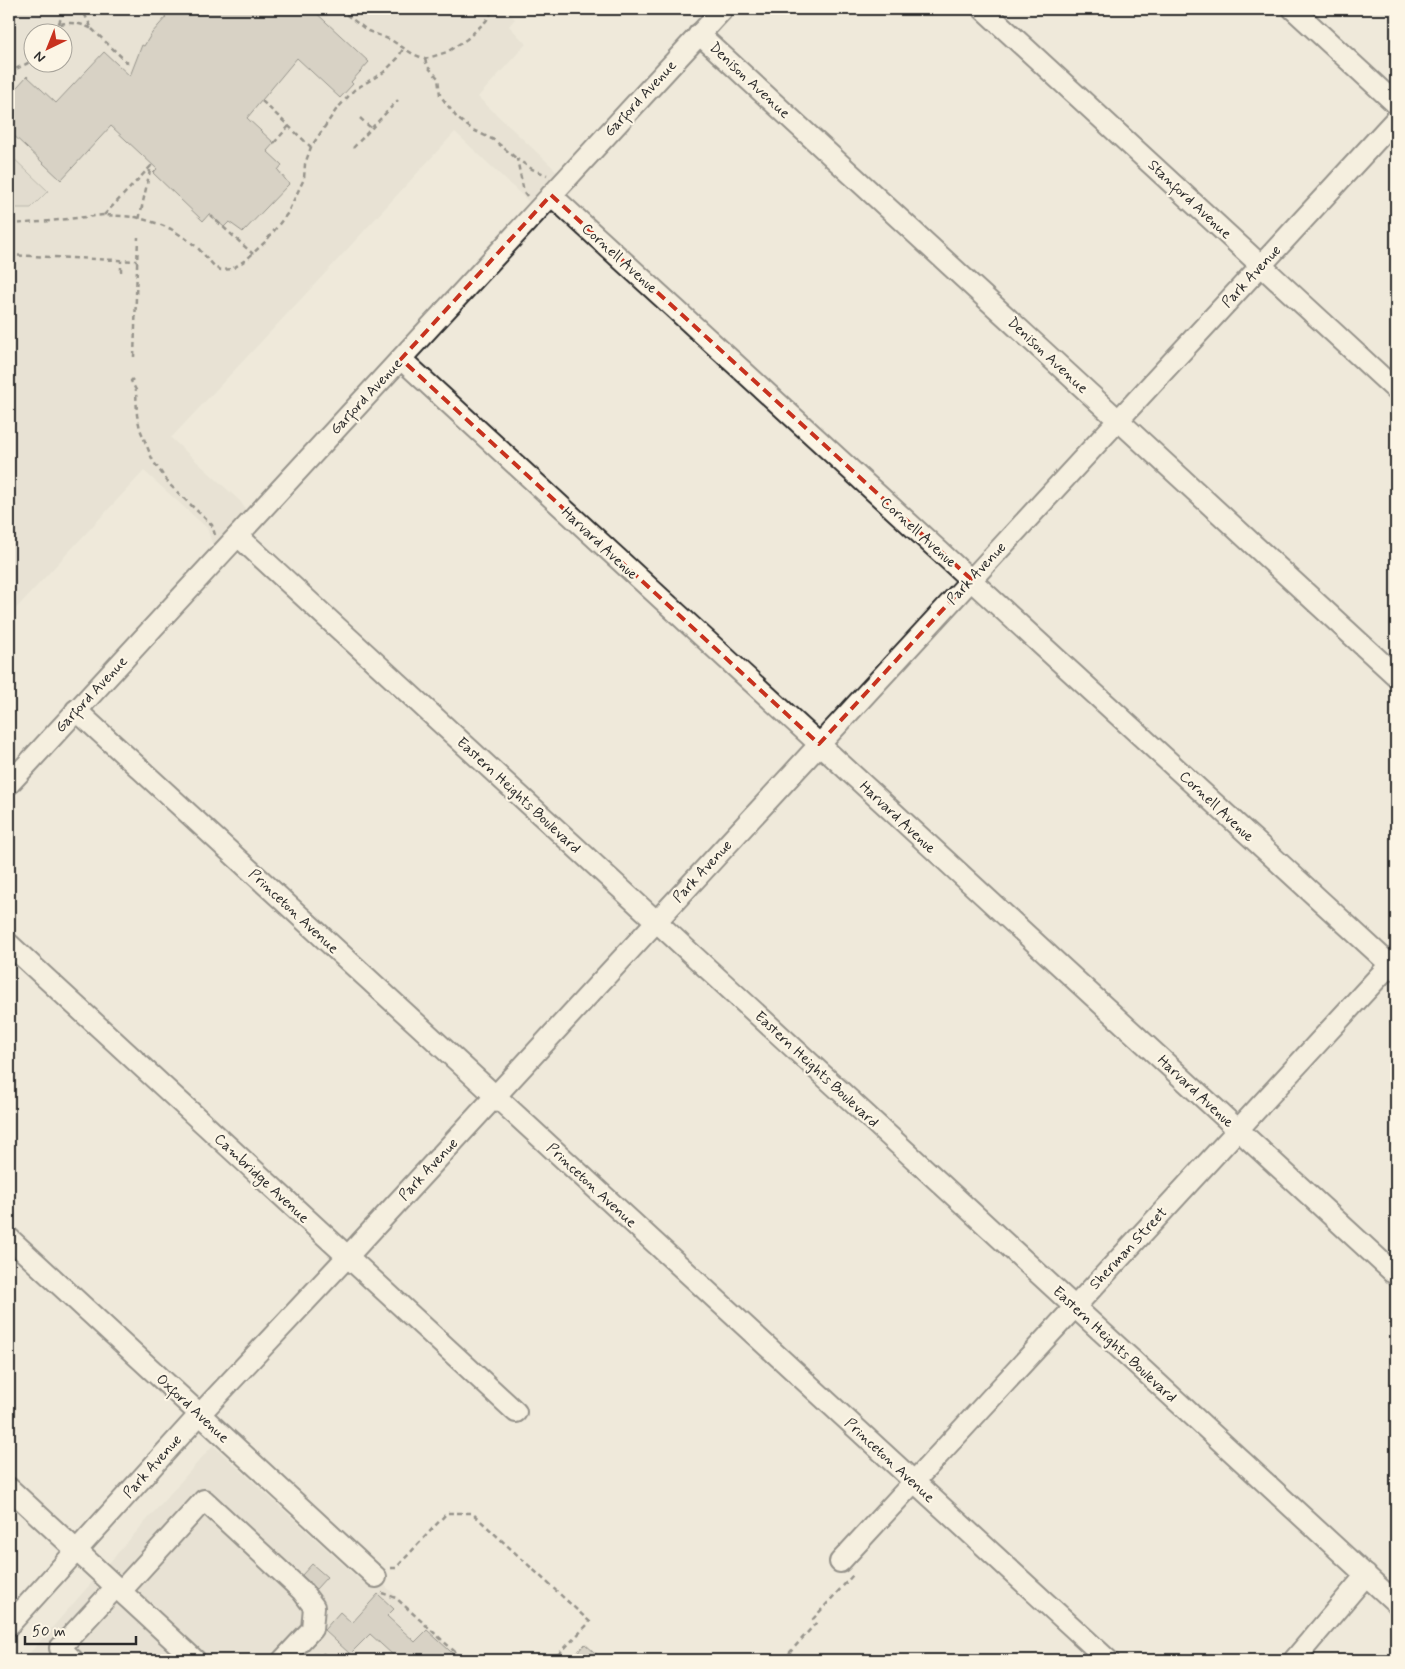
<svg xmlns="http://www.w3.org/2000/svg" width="1405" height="1669" font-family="Mynerve,sans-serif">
	<rect width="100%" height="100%" fill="#efe9da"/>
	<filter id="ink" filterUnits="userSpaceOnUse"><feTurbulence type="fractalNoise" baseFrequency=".02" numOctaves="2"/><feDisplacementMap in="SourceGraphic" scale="10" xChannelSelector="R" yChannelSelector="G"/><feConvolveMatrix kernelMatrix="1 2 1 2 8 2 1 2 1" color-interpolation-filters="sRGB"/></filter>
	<g filter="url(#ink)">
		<g fill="#e0dacc" fill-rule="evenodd">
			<path d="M9,9H505L515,19L509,26L526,44L478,97L561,175L532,205L455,132L331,267L171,438L240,501L248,513L214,549L207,528L144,471L9,616ZM32,32H62V62H32Z"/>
			<polygon points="213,1445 360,1580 378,1579 464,1660 31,1660 27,1656"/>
		</g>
		<polygon fill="#d2cdc0" stroke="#7e7c76" points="9,154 48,191 31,208 9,208"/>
		<g fill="#bcb7ac" stroke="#2b2b2b">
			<polygon points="157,9 312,9 369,62 351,82 353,84 340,98 297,58 247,118 274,143 267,151 282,165 278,170 289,184 243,232 229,222 224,227 209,214 203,221 153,173 157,169 111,126 61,180 9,131 9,96 27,76 56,103 104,52 130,76 142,45 144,46 152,33 166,17"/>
			<polygon points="312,1564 327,1577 316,1589 302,1575"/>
			<polygon points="378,1594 394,1609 387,1616 415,1642 427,1630 460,1660 388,1660 393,1655 370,1634 350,1654 324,1630 340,1612 352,1623"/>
			<polygon points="585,1644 603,1660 570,1660"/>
		</g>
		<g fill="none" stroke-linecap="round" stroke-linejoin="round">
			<defs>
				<g id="minor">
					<polyline points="983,9 1396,390"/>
					<polyline points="1293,9 1396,104"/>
					<polyline points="699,34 1396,676"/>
					<polyline points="551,195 1396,970"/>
					<polyline points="401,359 1396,1275"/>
					<polyline points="238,536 1396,1603"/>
					<polyline points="76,710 1108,1660"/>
					<polyline points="9,784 723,9"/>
					<polyline points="9,944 516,1412"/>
					<polyline points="9,1238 376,1577"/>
					<polyline points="9,1488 195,1660"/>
					<polyline points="840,1562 1396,958"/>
					<polyline points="121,1591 204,1500 302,1591 314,1607 312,1629 283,1660"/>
					<polyline points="9,1625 200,1414 348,1256 1396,119"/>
					<polyline points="73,1660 60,1648 116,1587"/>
					<polyline points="1294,1660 1366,1575"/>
				</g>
			</defs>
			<use href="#minor" stroke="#2b2b2b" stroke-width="24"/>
			<g stroke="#2b2b2b" stroke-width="2.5" stroke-dasharray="5 4" stroke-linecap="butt">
				<polyline points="339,9 368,31 391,40 413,54 425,59 447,52 467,39 486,21 494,9"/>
				<path d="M60,24C72,22 81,23 92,29L82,9"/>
				<polyline points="92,29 131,66"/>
				<polyline points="55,32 65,9"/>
				<polyline points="425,59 427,66 438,78 440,95 457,118 473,130 494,140 517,159"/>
				<path d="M9,74C16,67 25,66 32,60"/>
				<polyline points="262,101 311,147"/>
				<polyline points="360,118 371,128"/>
				<polyline points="274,143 289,126"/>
				<polyline points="353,148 398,100"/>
				<polyline points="527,196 524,192 517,159 532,169 547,175"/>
				<polyline points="104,215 151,166 139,220"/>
				<polyline points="210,215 253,254"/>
				<polyline points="9,224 41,222 104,215 136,217 159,224 171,229 185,238 197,247 216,268 221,270 232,269 247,259 266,241 287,214 304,179 305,164 311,147 336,110 354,90 384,72 398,58 404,47"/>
				<polyline points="9,255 137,261"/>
				<polyline points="121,272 121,260"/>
				<polyline points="134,357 138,237"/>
				<polyline points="133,379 131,381 136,390 137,415 140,429 153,461 170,485 212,525 215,535"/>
				<polyline points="391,1568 396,1568 447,1513 472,1513 590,1622 554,1659"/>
				<polyline points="382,1593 396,1598 464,1660"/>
				<polyline points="313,1655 324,1654 329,1660"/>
				<polyline points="783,1660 816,1623 813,1619 853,1575"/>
			</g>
			<use href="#minor" stroke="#fcf5e5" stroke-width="20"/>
		</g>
	</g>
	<path d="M0 0H1405V1669H0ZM551,195L971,579L819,744L401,359Z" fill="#efe9da" fill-opacity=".55" fill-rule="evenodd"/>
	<path fill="none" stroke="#c8321e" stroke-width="4" stroke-dasharray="10 6" stroke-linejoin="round" d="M551,195L971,579L819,744L401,359Z"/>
	<g text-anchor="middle" stroke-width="4.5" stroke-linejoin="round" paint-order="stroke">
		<g font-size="15" fill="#2b2b2b" stroke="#fcf5e5">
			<text transform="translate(750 80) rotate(43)" y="5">Denison Avenue</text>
			<text transform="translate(640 98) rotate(-47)" y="5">Garford Avenue</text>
			<text transform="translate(1190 199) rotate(43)" y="5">Stanford Avenue</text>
			<text transform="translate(620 258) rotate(42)" y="5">Cornell Avenue</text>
			<text transform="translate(1251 276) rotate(-47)" y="5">Park Avenue</text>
			<text transform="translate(1048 355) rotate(43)" y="5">Denison Avenue</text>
			<text transform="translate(366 396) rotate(-47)" y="5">Garford Avenue</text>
			<text transform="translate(919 532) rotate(42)" y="5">Cornell Avenue</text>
			<text transform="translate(600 543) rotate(43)" y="5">Harvard Avenue</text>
			<text transform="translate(976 573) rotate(-47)" y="5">Park Avenue</text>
			<text transform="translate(91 694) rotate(-47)" y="5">Garford Avenue</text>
			<text transform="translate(519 795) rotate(43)" y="5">Eastern Heights Boulevard</text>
			<text transform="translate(1217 806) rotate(43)" y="5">Cornell Avenue</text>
			<text transform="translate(898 817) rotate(43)" y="5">Harvard Avenue</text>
			<text transform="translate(702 871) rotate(-47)" y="5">Park Avenue</text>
			<text transform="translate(294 911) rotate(43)" y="5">Princeton Avenue</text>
			<text transform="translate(817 1069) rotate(43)" y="5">Eastern Heights Boulevard</text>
			<text transform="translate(1196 1091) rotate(43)" y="5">Harvard Avenue</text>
			<text transform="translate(428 1169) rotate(-47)" y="5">Park Avenue</text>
			<text transform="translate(262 1178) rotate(43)" y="5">Cambridge Avenue</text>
			<text transform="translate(592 1185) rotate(43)" y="5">Princeton Avenue</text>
			<text transform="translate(1128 1248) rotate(-47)" y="5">Sherman Street</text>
			<text transform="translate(1115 1344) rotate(43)" y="5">Eastern Heights Boulevard</text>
			<text transform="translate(193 1408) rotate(43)" y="5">Oxford Avenue</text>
			<text transform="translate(890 1460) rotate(43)" y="5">Princeton Avenue</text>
			<text transform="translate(152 1466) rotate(-48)" y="5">Park Avenue</text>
		</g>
	</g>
	<rect width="1405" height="1669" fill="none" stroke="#fcf5e5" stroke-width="30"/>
	<rect x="15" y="15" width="1375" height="1639" fill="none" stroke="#2b2b2b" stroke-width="2" filter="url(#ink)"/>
	<g transform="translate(48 48) rotate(223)"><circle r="24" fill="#fcf5e5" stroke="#a8a49b"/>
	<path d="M0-4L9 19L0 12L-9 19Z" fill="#c8321e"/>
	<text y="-8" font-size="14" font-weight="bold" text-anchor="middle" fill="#2b2b2b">N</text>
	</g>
	<path d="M25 1636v8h111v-8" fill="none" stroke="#2b2b2b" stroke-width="2.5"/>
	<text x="32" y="1636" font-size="15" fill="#2b2b2b" stroke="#fcf5e5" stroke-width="4" paint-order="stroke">50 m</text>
</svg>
